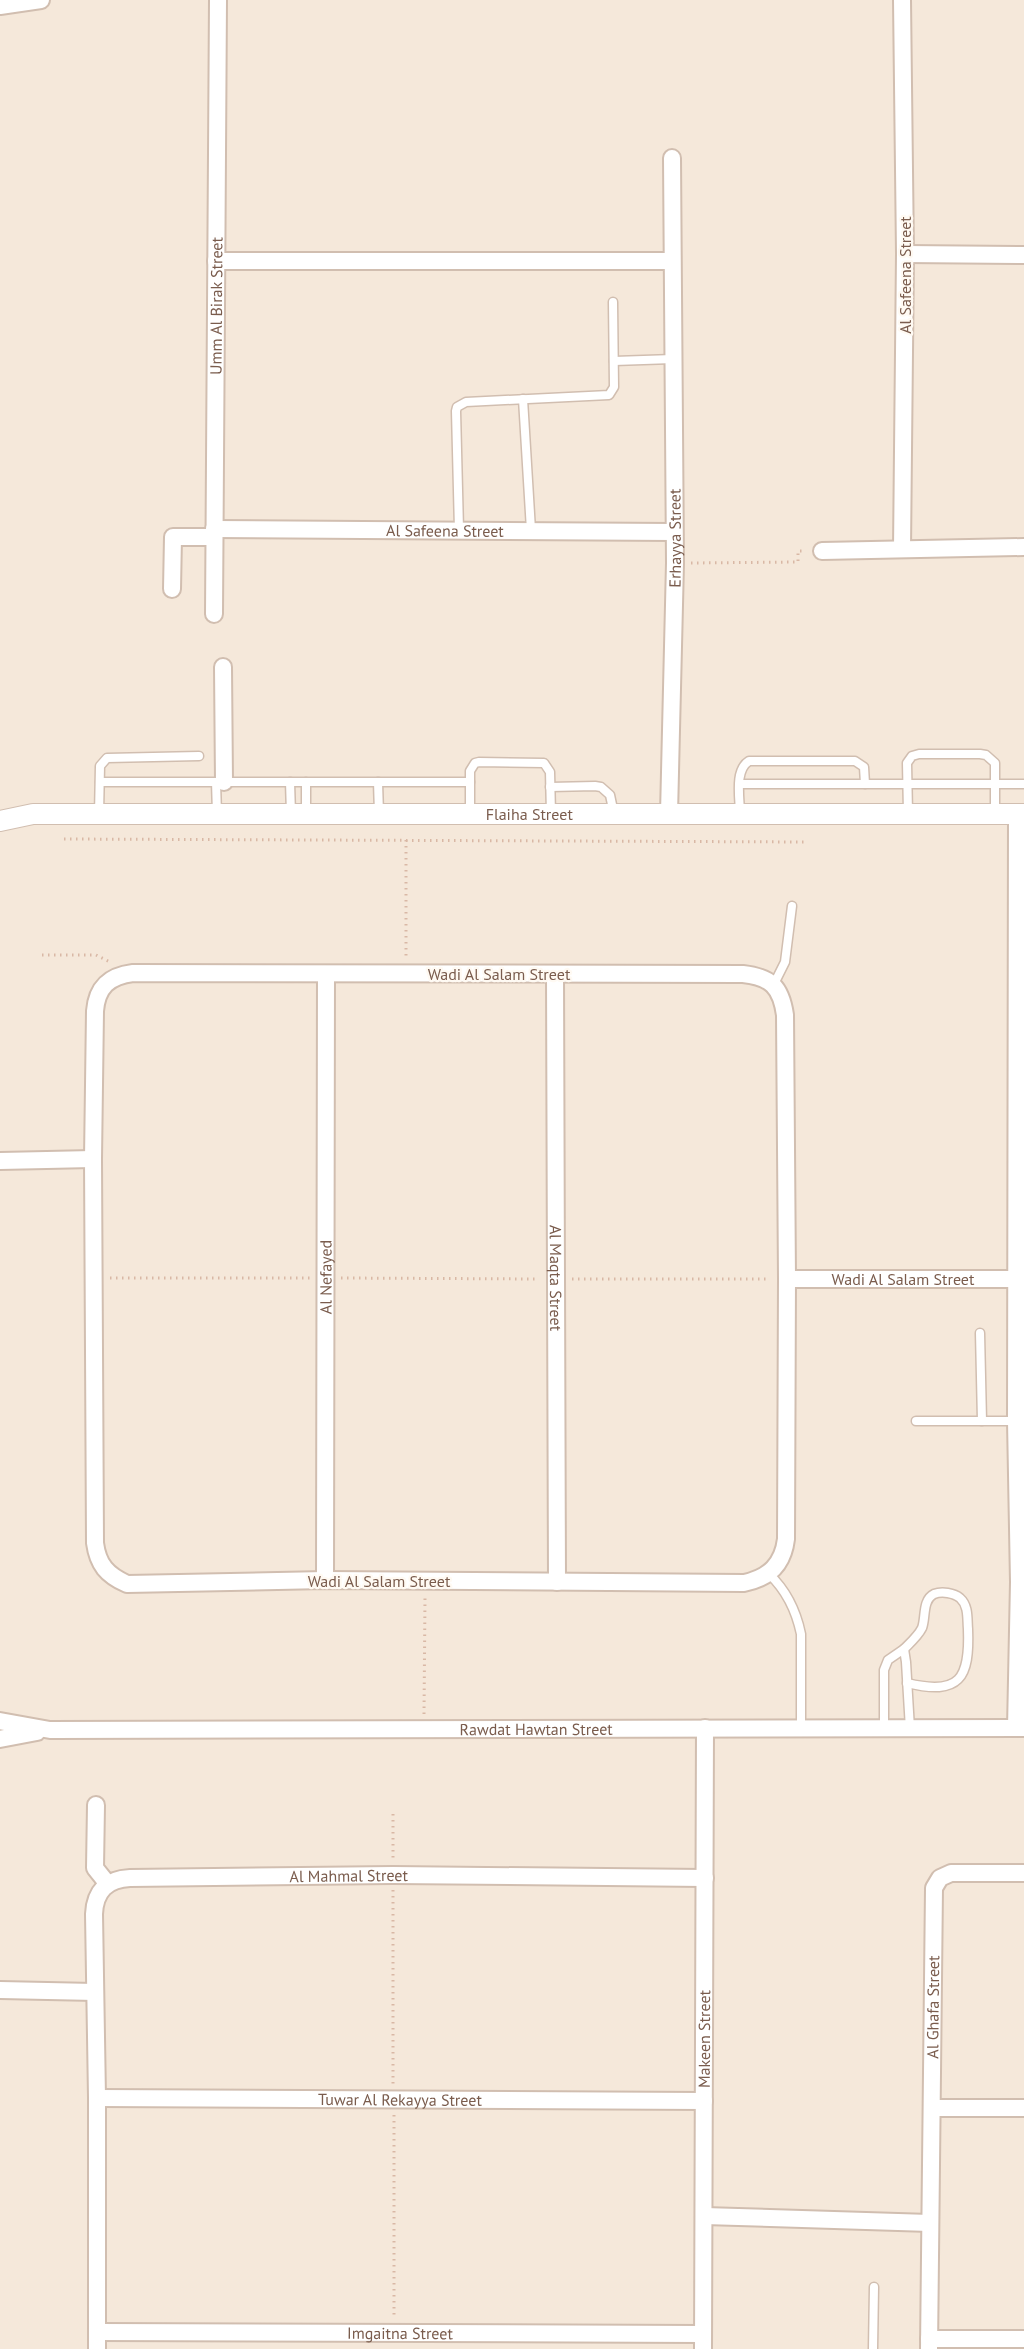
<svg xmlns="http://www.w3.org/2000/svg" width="1024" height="2349" font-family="'PT Sans',sans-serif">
	<rect width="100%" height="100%" fill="#fdf6ec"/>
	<rect fill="#f5e8da" x="0" y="0" width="1024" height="2349"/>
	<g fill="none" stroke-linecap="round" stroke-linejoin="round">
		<defs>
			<g id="service">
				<polyline points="614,361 673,359"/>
				<polyline points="523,399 531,530"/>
				<polyline points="459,530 456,411 457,407 466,402 609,395 614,387 613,302"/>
				<polyline points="100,782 470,782"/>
				<polyline points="216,782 217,814"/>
				<polyline points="290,782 291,814"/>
				<polyline points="306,782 306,814"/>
				<polyline points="378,782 379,814"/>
				<polyline points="740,784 1024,784"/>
				<polyline points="550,787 595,786 601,787 610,795 614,814"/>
				<polyline points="908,813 907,763 912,756 919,754 980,754 986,755 995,763 995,814"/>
				<polyline points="99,814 100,766 107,758 199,756"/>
				<polyline points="470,814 470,771 475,763 479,762 544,763 550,772 551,814"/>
				<path d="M740,814C740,799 734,770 749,761H855L864,767L865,784"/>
				<polyline points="774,984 785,962 792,906"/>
				<polyline points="980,1333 982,1421"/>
				<polyline points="916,1421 1016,1421"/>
				<path d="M769,1574C787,1591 796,1610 801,1634V1728"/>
				<path d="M904,1649C911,1642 918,1636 922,1628C926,1618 922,1600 934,1594C942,1591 954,1593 960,1598C969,1606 967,1619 968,1629C970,1678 960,1696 907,1683"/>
				<polyline points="884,1729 884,1670 888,1660 904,1649 906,1662 910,1729"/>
				<polyline points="873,2349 874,2287"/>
			</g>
			<g id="minor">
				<polyline points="902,0 905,254 902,549"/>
				<polyline points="0,6 41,0"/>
				<polyline points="905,254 1024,255"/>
				<polyline points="216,261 672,261"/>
				<path id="s1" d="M214,529L674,532"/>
				<polyline points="822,551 1024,547"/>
				<polyline points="172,589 173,537 214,537"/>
				<path id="s2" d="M214,614L218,0"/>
				<polyline points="223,667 224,782"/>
				<path id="s3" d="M669,814L675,563L672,158"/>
				<path d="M133,973L743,974C771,977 781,987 785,1015L787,1279L786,1539C783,1564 769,1578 744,1583L325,1580L127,1584C107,1575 98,1565 95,1543L93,1159L95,1011C97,987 109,976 133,973Z"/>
				<path id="s4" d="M555,974L557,1582"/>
				<polyline points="0,1161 93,1159"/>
				<path id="s5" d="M787,1279H1016"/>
				<path id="s6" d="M325,1580L326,974"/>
				<path id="s7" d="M0,1721L50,1730L1024,1728"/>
				<polyline points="1016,1728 1019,1582 1016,1421 1017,814"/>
				<polyline points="0,1739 37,1732"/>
				<polyline points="96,1805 95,1868 107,1883"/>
				<polyline points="0,1990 95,1992"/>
				<path id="s8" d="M97,2098L704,2101"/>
				<polyline points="932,2108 1024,2108"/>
				<polyline points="704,2216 930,2223"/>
				<path id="s9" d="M97,2332L703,2334"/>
				<polyline points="929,2339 1024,2339"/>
				<path id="s10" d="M97,2349V2098L94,1914C95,1891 107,1879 130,1878L393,1875L705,1878"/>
				<path id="s11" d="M703,2349L705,1728"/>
				<path id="s12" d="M929,2349L934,1888L940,1878L951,1873H1024"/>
			</g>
			<g id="tertiary">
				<path id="s13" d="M0,821L33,814H1024"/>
			</g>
		</defs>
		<use href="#service" stroke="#d1beb0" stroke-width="11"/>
		<use href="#minor" stroke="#d1beb0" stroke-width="20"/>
		<use href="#tertiary" stroke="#d1beb0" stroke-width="22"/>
		<g stroke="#d9b8a5" stroke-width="3" stroke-dasharray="1.5 4.5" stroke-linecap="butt">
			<polyline points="691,563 798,562 798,551 806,551"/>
			<polyline points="64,839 807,842"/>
			<polyline points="406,840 406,959"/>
			<polyline points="42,955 96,955 110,962"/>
			<polyline points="110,1278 311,1278"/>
			<polyline points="341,1278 539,1279"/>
			<polyline points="572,1279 770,1279"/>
			<polyline points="424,1714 425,1598"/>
			<polyline points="393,1814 393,1860"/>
			<polyline points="393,1890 393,2085"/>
			<polyline points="394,2115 394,2316"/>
		</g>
		<use href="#service" stroke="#fff" stroke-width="8"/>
		<use href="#minor" stroke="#fff" stroke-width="16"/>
		<use href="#tertiary" stroke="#fff" stroke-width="20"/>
	</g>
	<g text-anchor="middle" stroke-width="4.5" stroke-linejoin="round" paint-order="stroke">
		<g font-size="16" fill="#7a5c4d" stroke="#fffaf3">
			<text transform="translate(905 275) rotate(-90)" y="6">Al Safeena Street</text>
			<text dy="6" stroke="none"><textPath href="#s2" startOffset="308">Umm Al Birak Street</textPath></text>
			<text dy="6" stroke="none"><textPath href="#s1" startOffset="231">Al Safeena Street</textPath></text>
			<text dy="6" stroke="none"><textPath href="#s3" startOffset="276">Erhayya Street</textPath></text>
			<text dy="6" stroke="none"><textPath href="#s13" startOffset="530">Flaiha Street</textPath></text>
			<text x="499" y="980">Wadi Al Salam Street</text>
			<text dy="6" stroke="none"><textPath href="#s6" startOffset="303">Al Nefayed</textPath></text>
			<text dy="6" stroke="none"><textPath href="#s4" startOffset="304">Al Maqta Street</textPath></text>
			<text dy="6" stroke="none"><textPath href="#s5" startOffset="116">Wadi Al Salam Street</textPath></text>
			<text x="379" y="1587">Wadi Al Salam Street</text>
			<text dy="6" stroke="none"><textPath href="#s7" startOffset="537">Rawdat Hawtan Street</textPath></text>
			<text dy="6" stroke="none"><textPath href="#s10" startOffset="711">Al Mahmal Street</textPath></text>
			<text dy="6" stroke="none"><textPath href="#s12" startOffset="342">Al Ghafa Street</textPath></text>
			<text dy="6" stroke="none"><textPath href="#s11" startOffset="310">Makeen Street</textPath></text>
			<text dy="6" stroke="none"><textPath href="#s8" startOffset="303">Tuwar Al Rekayya Street</textPath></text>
			<text dy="6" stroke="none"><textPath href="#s9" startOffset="303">Imgaitna Street</textPath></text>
		</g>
	</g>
</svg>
